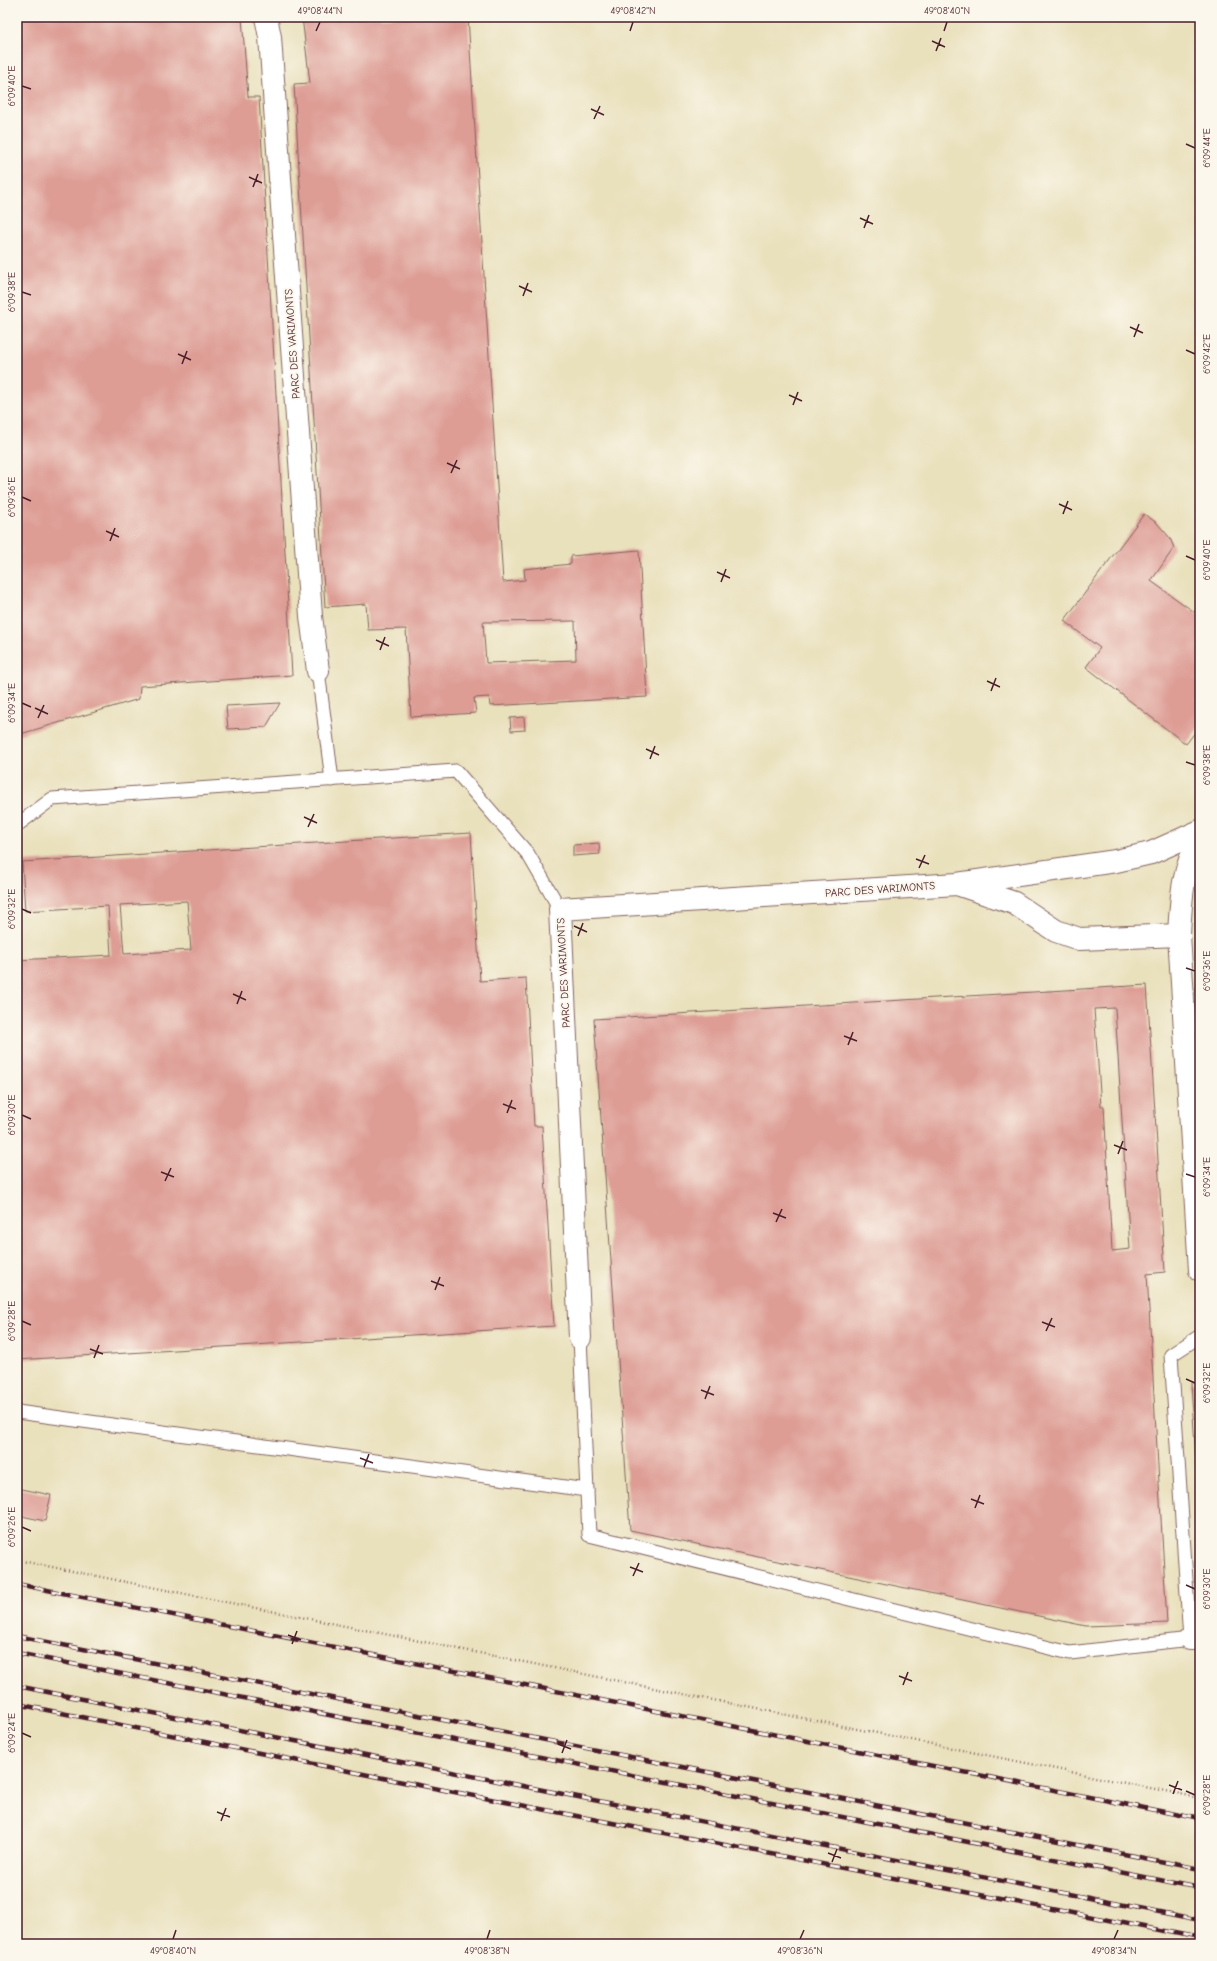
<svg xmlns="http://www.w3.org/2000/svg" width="1217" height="1961" font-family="'Comic Neue',sans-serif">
	<rect width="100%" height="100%" fill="#fbf7ec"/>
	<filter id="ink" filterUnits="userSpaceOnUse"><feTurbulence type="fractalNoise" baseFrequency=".025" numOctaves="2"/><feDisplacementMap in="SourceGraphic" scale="8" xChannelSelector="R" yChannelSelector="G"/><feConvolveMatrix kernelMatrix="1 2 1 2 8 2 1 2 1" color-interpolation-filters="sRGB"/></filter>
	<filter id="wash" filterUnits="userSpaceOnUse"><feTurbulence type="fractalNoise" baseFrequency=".012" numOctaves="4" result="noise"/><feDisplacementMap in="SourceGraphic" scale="16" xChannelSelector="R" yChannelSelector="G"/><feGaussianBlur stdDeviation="0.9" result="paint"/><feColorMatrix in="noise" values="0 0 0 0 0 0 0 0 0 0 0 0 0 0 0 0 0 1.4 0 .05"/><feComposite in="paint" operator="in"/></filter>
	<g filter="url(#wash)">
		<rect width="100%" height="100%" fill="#e9e0bc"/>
		<g id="blocks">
			<g fill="#dd9c94" fill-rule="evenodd">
				<polygon points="17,17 242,17 248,97 259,97 292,675 140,686 139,699 17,735"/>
				<path d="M302,17H468L503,582L525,580L524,569L571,564V556L639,550L647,697L490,706L489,697L474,698L476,713L411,717L406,629L368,630L366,604L325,607L294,84L310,83ZM575,621L576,660L486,663L483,622Z"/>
				<polygon points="1144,514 1157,523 1170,538 1174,548 1151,581 1200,616 1200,726 1186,744 1086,667 1100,648 1064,621"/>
				<polygon points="280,703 266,727 228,729 226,706"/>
				<polygon points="524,717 525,730 511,731 510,718"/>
				<path d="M471,833L480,981L526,978L534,1126H542L554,1326L17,1360V960L111,955L108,906L25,911L22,862ZM187,901L191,950L124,954L120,905Z"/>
				<polygon points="599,843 600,854 573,856 573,845"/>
				<path d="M1147,985L1165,1272L1147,1274L1167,1623L1086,1626L630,1530L594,1019ZM1115,1008L1130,1249L1112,1251L1104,1106H1101L1094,1009Z"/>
				<polygon points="1191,1383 1200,1383 1200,1509 1199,1509"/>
				<polygon points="17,1488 51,1495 45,1521 17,1515"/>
			</g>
		</g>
	</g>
	<g filter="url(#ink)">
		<use href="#blocks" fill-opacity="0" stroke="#82635e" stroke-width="1"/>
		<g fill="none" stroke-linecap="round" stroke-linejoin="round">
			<defs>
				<g id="lane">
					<polyline points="318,671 332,780"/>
					<polyline points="17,825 52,799 456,771 528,854 560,909"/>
					<polyline points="580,1338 589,1535 1070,1653 1190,1639 1171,1355 1200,1336"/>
					<polyline points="17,1412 587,1490"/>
				</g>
				<g id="street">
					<polyline points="266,17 270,37 311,616 318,671"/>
					<path d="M1200,838C1182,870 1181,899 1179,935L1200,1270"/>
					<polyline points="960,885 1014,903 1056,931 1079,939 1179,935"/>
					<polyline points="580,1338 560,909 957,884 1116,861 1151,853 1200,831"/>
					<polyline points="1190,1639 1200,1639"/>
				</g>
			</defs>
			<use href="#lane" stroke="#82635e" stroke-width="15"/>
			<use href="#street" stroke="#82635e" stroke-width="24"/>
			<polyline stroke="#82635e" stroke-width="2.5" stroke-dasharray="1 3" stroke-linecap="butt" points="17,1560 1200,1798"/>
			<use href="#lane" stroke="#fff" stroke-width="13"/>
			<use href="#street" stroke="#fff" stroke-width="22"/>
			<defs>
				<g id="rail">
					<polyline points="17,1584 1200,1819"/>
					<polyline points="17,1636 1200,1869"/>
					<polyline points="17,1653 1200,1888"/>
					<polyline points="17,1686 1200,1920"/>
					<polyline points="17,1704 398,1781 1200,1938"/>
				</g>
			</defs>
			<use href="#rail" stroke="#4a1f2b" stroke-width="4.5"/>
			<use href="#rail" stroke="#fbf7ec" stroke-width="3" stroke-dasharray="9" stroke-linecap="butt"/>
		</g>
	</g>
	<path fill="none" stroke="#4a1f2b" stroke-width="1.5" d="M316,31L320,22M630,31L633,22M944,31L947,22M932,41L945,47M936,51L941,38M22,86L31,89M591,109L604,115M594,119L600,106M1186,144L1195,148M249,177L262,183M253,187L258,174M860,218L873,224M864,228L869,215M519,286L532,292M22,292L31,295M523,296L528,283M1130,327L1143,333M1134,337L1139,324M1186,350L1195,354M178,354L191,360M182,364L187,351M789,395L802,401M793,405L798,392M447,463L460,469M451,473L457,460M22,497L31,501M1059,504L1072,510M1063,514L1068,501M106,531L119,537M110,541L115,528M1186,556L1195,560M717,572L730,578M721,582L726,569M376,640L389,646M380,650L385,637M987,681L1000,687M991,691L996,678M22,703L31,707M35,708L48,714M38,718L44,705M646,749L659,755M650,759L655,746M1186,762L1195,765M304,817L317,823M308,827L314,814M916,859L929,864M919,868L925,855M22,909L31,913M574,926L587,932M578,936L583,923M1186,968L1195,971M233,994L246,1000M237,1004L242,991M844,1036L857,1041M848,1045L853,1032M503,1104L516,1109M507,1113L512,1100M22,1115L31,1119M1114,1145L1127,1150M1118,1154L1123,1141M161,1172L174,1177M1186,1174L1195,1177M165,1181L171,1168M773,1213L786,1218M776,1222L782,1209M431,1281L444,1286M435,1290L440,1277M22,1321L31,1325M1042,1322L1055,1327M1046,1331L1052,1318M90,1349L103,1354M94,1358L99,1345M1186,1379L1195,1383M701,1390L714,1395M705,1399L710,1386M360,1458L373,1463M364,1467L369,1454M971,1499L984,1504M975,1508L980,1495M22,1527L31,1531M630,1567L643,1572M633,1576L639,1563M1186,1585L1195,1589M288,1635L301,1640M292,1644L297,1631M899,1676L912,1681M903,1685L908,1672M22,1733L31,1737M558,1744L571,1749M562,1753L567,1740M1169,1785L1182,1790M1186,1791L1195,1795M1173,1794L1178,1781M217,1812L230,1817M221,1821L226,1808M828,1853L841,1858M832,1862L837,1849M173,1939L176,1930M487,1939L490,1930M800,1939L804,1930M1114,1939L1118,1930"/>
	<g text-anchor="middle" stroke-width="4" stroke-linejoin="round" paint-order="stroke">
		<g font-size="11" fill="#4a1f2b" stroke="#fbf7ec">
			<text transform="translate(292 344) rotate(-94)" y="4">PARC DES VARIMONTS</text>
			<text transform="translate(880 889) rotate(-4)" y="4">PARC DES VARIMONTS</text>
			<text transform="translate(563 973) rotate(-93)" y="4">PARC DES VARIMONTS</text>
		</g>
	</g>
	<rect width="1217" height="1961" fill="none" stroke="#fbf7ec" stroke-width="44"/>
	<rect x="22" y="22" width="1173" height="1917" fill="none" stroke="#4a1f2b" stroke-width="1.5"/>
	<g font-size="10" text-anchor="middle" fill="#4a1f2b">
		<text x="320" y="14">49°08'44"N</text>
		<text x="633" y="14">49°08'42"N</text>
		<text x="947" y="14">49°08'40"N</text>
		<text transform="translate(11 86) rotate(-90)" y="4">6°09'40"E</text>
		<text transform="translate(1206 148) rotate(-90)" y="4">6°09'44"E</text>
		<text transform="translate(11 292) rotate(-90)" y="4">6°09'38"E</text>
		<text transform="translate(1206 354) rotate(-90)" y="4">6°09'42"E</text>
		<text transform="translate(11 497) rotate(-90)" y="4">6°09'36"E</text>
		<text transform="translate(1206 560) rotate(-90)" y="4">6°09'40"E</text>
		<text transform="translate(11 703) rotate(-90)" y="4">6°09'34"E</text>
		<text transform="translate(1206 765) rotate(-90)" y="4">6°09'38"E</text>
		<text transform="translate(11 909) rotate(-90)" y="4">6°09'32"E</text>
		<text transform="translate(1206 971) rotate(-90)" y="4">6°09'36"E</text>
		<text transform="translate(11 1115) rotate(-90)" y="4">6°09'30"E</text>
		<text transform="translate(1206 1177) rotate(-90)" y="4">6°09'34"E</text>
		<text transform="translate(11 1321) rotate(-90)" y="4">6°09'28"E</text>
		<text transform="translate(1206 1383) rotate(-90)" y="4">6°09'32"E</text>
		<text transform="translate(11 1527) rotate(-90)" y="4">6°09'26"E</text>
		<text transform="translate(1206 1589) rotate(-90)" y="4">6°09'30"E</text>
		<text transform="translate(11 1733) rotate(-90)" y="4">6°09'24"E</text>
		<text transform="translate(1206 1795) rotate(-90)" y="4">6°09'28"E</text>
		<text x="173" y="1954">49°08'40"N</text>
		<text x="487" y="1954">49°08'38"N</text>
		<text x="800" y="1954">49°08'36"N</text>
		<text x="1114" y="1954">49°08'34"N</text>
	</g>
</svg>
